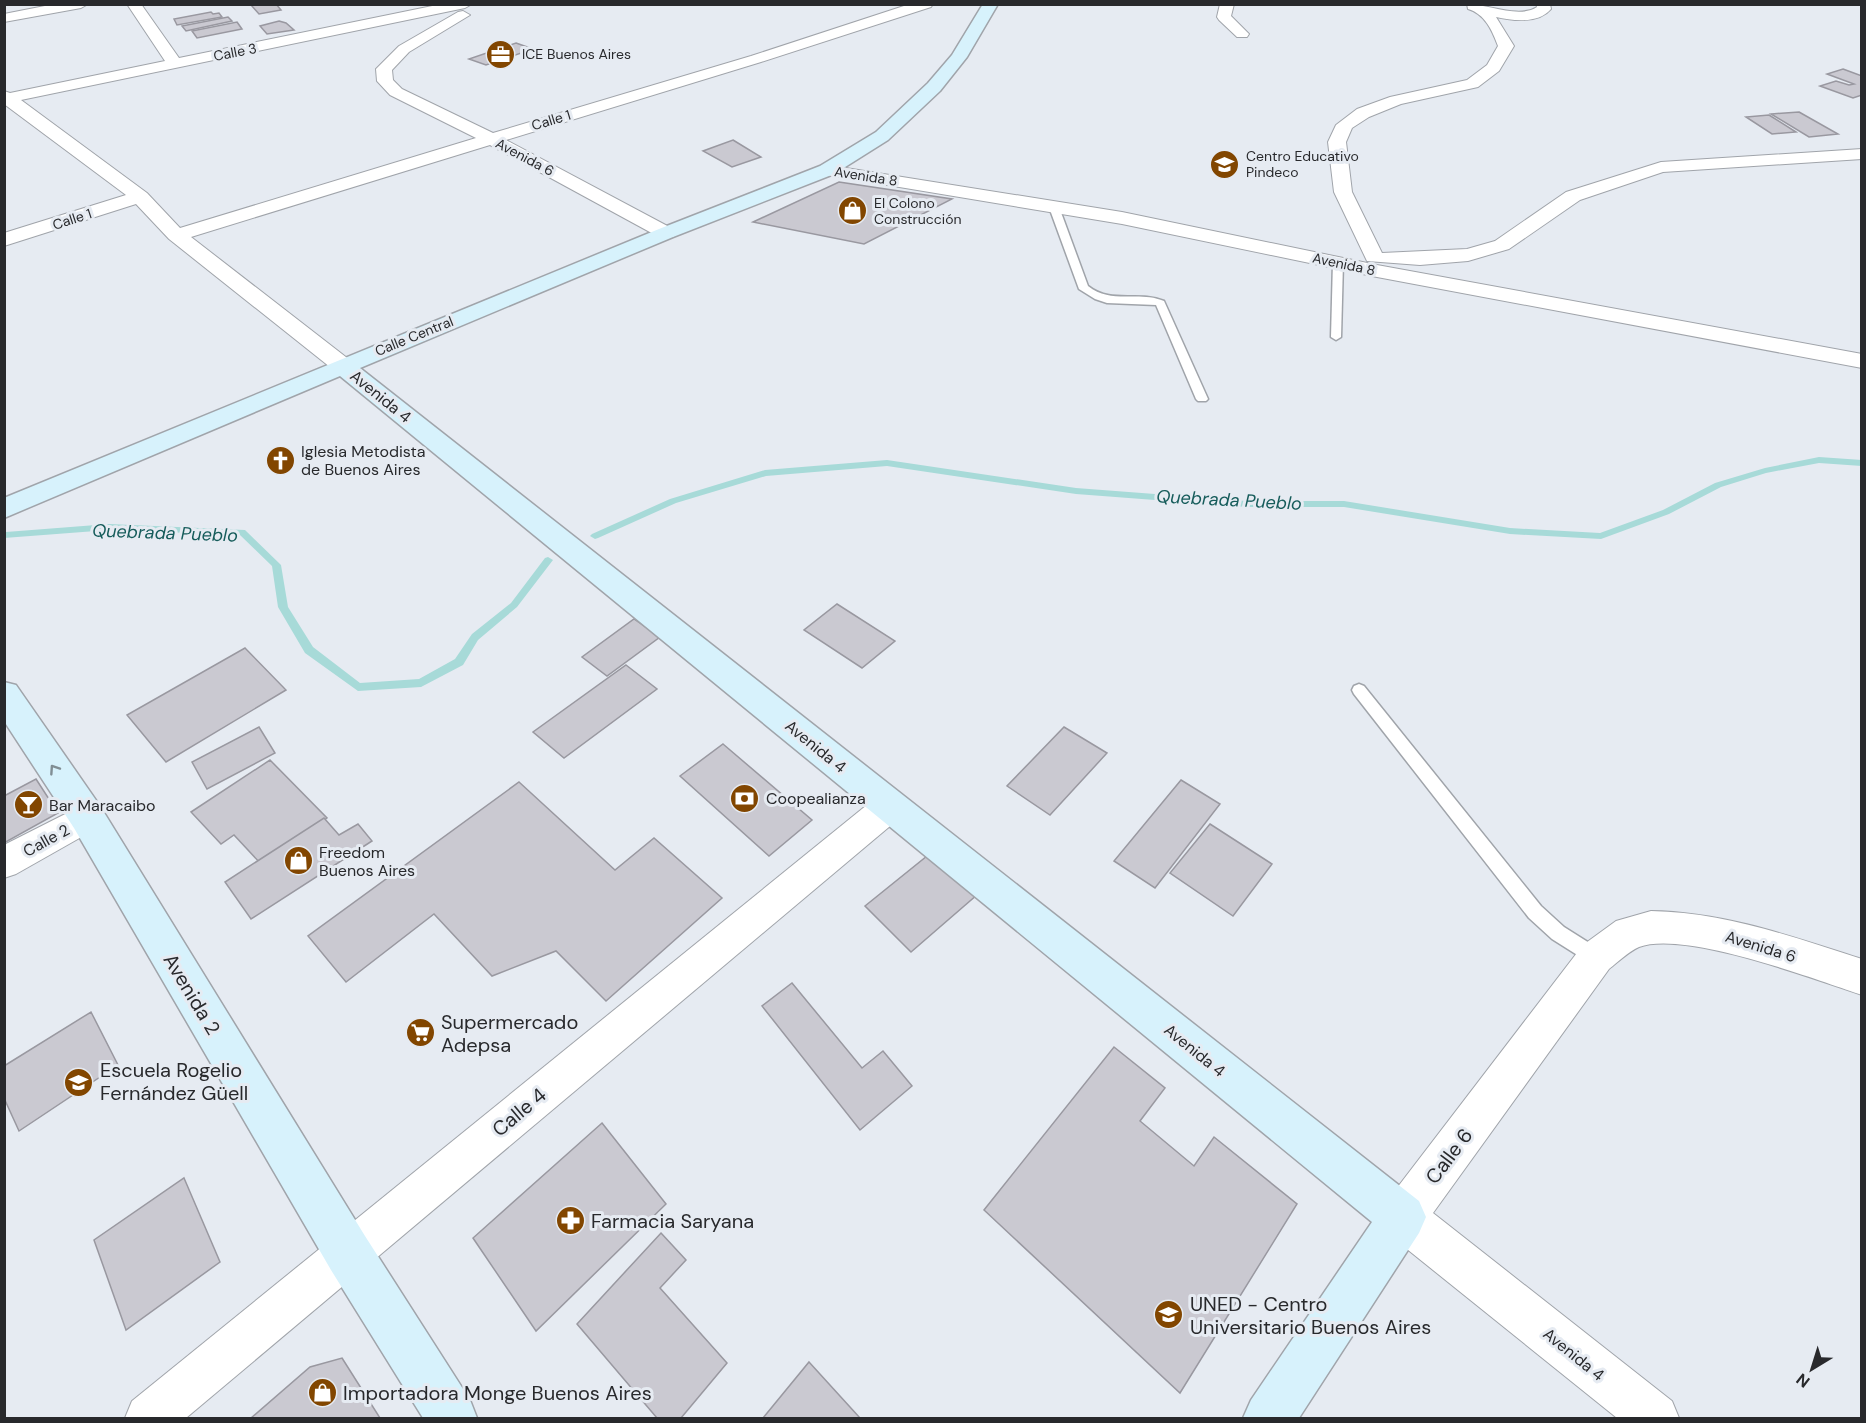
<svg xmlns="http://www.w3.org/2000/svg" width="1866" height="1423" font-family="'DM Sans',sans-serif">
	<rect width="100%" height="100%" fill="#e6ebf2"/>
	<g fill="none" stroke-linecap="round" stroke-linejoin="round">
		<g fill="#a7dad8" fill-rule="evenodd">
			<polygon points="1819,457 1862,460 1862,466 1819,463 1766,473 1721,487 1669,514 1601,539 1510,534 1344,507 1247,507 1076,494 887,466 766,476 676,503 598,538 595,539 590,536 592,534 670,499 765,470 887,460 1076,488 1247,501 1344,501 1510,528 1600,533 1663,510 1715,483 1765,468"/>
			<polygon points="109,524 245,530 281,565 288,607 313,647 360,683 419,679 455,659 472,634 511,603 545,558 548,557 553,560 517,607 478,640 463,665 421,687 358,691 305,653 278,607 272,566 240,535 109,530 4,538 4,532 6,532"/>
		</g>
	</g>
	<g fill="#cac9d1" stroke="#9998a0" stroke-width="1.5">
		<polygon points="276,4 281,10 259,14 251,5"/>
		<polygon points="211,12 213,14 219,13 222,17 177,25 174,19"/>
		<polygon points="228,17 232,21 186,31 182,26"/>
		<polygon points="279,21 286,23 294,30 267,34 260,26"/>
		<polygon points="237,22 242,29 197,38 192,31"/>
		<polygon points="516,43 533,49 486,65 469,59"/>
		<polygon points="1843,69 1862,76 1862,95 1853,98 1820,86 1836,81 1849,85 1854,84 1827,74"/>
		<polygon points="1799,112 1838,134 1809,137 1771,114"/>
		<polygon points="1769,115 1796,132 1772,134 1746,117"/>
		<polygon points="733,140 761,157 732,167 703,151"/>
		<polygon points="839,182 952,199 864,244 753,222"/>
		<polygon points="837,604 895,641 862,668 804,630"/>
		<polygon points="634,619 660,637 607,676 582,657"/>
		<polygon points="245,648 286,690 166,762 127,715"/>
		<polygon points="626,665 657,689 564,758 533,732"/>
		<polygon points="259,727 275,753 207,789 192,762"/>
		<polygon points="1064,727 1107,753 1050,815 1007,786"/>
		<polygon points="723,744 812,820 769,856 680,776"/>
		<polygon points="270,760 327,818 261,864 234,835 221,844 191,812"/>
		<polygon points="36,779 58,813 4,843 4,796"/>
		<polygon points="1181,780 1220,804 1155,888 1114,861"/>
		<polygon points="519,782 615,870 654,838 722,898 606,1001 556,951 492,976 434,914 346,982 308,936"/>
		<polygon points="324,818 339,835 358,824 372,841 251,919 225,882"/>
		<polygon points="1210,824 1272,864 1233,916 1170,873"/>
		<polygon points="932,852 978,894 911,952 865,906"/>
		<polygon points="792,983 862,1068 883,1051 912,1086 860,1130 762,1006"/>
		<polygon points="91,1012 118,1065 19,1131 4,1098 4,1066"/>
		<polygon points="1114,1047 1165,1088 1140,1121 1194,1166 1214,1137 1297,1204 1180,1393 984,1210"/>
		<polygon points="602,1123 666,1204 536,1331 473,1238"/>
		<polygon points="184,1178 220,1262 126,1330 94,1240"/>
		<polygon points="661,1233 686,1260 660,1288 727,1363 681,1418 657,1418 577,1324"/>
		<polygon points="342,1358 380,1418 251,1418 310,1367"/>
		<polygon points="809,1362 860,1418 763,1418"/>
	</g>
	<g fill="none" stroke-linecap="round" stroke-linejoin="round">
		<defs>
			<g id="lane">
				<path d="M1051,205L1059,207L1088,286C1112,305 1138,290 1164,301L1208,399L1206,401H1198L1196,399L1156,305L1107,303L1095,299L1079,289L1049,207Z"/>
				<polygon points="1338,259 1343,262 1341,337 1336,340 1331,337 1333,262"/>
				<polygon points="1359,684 1364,686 1541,906 1564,927 1602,951 1605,957 1602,963 1596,965 1590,963 1552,939 1529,918 1354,694 1352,690 1354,686"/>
			</g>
			<g id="street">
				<polygon points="55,4 88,4 81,8 4,22 4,14"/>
				<polygon points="127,4 141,4 179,58 442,4 472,4 465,8 21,100 147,193 180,228 476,138 390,95 377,81 376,69 399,46 458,12 463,11 470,15 409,52 392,70 393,80 402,89 493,133 751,56 910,4 933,4 931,7 761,62 506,140 673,229 676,233 673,237 659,237 490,145 191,237 351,361 354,366 351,371 343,373 335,371 169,239 136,204 4,246 4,233 126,195 4,104 4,91 10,93 165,61"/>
				<polygon points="1220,4 1234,4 1231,16 1249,34 1247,37 1237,37 1219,20 1217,17"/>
				<path d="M1467,4C1488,4 1519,19 1537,7L1536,4H1550L1551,9C1538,24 1514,21 1496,17L1514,46L1499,71L1478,87L1401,104L1369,117L1352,128L1346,142L1352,192L1382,253L1467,249L1495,241L1566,192L1661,162L1862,149V159L1663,172L1580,200L1509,249L1468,261L1420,265L1367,261L1334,192L1328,142L1336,125L1357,109L1390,97L1467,80L1487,65L1498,46C1492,30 1485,14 1468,9Z"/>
				<polygon points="827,165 1122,212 1377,265 1862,354 1862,368 1377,277 1122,224 821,174 818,170 821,166"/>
				<polygon points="890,792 902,796 907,806 902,816 186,1418 125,1418 132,1401 878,796"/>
				<polygon points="87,803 99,807 104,817 99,827 16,874 4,878 4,845"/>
				<path d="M1651,911C1724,912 1793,937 1862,959V995C1814,979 1684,930 1639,947C1628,952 1618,962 1609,969L1433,1213L1672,1401L1679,1418H1617L1387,1233L1381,1217L1387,1201L1583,945L1616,921Z"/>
			</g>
			<g id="secondary">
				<polygon points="983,4 998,4 967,57 940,91 888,140 834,174 673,237 360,368 1419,1201 1426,1217 1419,1233 1299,1418 1243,1418 1251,1400 1372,1222 340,376 4,518 4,498 659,229 820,166 876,132 928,83 952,55"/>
				<polygon points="4,682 16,685 100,806 365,1236 470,1400 477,1418 423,1418 331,1270 74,828 4,721"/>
			</g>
		</defs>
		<use href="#lane" stroke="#a0a4aa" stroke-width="3"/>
		<use href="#street" stroke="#a0a4aa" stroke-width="2"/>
		<use href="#secondary" stroke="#a0a4aa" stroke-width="3"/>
		<use href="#lane" fill="#fff" fill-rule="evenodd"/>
		<use href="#street" fill="#fff" fill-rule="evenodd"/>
		<use href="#secondary" fill="#d7f2fc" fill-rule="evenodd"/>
	</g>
	<defs><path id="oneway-chevron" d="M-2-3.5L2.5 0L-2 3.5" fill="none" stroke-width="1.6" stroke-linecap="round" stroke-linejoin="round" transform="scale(1.5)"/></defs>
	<use stroke="#808e94" href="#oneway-chevron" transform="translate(54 769) rotate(-124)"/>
	<defs>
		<symbol id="office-disc" viewBox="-11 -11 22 22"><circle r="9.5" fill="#824600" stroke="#e6ebf2"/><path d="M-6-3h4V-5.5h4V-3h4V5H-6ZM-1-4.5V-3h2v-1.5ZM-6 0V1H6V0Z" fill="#fff"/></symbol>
		<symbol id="school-disc" viewBox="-11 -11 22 22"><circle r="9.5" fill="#824600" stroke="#e6ebf2"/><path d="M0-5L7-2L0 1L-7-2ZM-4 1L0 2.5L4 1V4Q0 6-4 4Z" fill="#fff"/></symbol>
		<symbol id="shop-disc" viewBox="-11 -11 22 22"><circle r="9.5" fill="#824600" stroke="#e6ebf2"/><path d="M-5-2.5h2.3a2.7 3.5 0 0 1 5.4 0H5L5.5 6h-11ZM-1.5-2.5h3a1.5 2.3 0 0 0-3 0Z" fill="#fff"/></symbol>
		<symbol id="church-disc" viewBox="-11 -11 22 22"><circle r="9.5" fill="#824600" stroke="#e6ebf2"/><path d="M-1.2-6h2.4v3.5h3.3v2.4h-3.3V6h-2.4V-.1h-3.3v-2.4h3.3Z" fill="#fff"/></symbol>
		<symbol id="bank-disc" viewBox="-11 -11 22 22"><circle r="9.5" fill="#824600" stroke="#e6ebf2"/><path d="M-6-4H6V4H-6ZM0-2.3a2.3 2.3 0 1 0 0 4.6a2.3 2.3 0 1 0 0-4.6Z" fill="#fff"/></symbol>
		<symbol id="bar-disc" viewBox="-11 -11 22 22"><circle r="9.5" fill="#824600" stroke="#e6ebf2"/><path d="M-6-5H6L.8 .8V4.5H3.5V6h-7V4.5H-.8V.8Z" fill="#fff"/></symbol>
		<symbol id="supermarket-disc" viewBox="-11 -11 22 22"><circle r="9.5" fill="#824600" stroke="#e6ebf2"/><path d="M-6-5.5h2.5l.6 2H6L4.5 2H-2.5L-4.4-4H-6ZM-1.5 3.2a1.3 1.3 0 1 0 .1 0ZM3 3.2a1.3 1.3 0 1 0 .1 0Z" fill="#fff"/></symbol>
		<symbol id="pharmacy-disc" viewBox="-11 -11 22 22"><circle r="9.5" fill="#824600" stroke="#e6ebf2"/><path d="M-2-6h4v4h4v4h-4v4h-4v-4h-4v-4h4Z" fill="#fff"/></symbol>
		<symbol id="university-disc" viewBox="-11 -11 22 22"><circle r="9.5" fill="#824600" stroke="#e6ebf2"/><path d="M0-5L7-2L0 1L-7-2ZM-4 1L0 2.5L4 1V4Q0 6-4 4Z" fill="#fff"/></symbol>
	</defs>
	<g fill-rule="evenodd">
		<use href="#office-disc" x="484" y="38" width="33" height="33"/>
		<use href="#school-disc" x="1208" y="148" width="33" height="33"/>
		<use href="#shop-disc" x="836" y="194" width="33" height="33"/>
		<use href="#church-disc" x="264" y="444" width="33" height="33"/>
		<use href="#bank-disc" x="728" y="782" width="33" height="33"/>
		<use href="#bar-disc" x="12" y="788" width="33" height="33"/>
		<use href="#shop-disc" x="282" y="844" width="33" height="33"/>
		<use href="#supermarket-disc" x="404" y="1016" width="33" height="33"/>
		<use href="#school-disc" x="62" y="1066" width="33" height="33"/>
		<use href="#pharmacy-disc" x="554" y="1204" width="33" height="33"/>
		<use href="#university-disc" x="1152" y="1298" width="33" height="33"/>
		<use href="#shop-disc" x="306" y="1376" width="33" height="33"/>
	</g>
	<g text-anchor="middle" stroke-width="6" stroke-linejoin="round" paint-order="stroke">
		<g font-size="14" fill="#28292c" stroke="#e6ebf2">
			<text transform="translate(235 52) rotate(-11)" y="5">Calle 3</text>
			<text transform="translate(551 120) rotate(-17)" y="5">Calle 1</text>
			<text transform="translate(525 157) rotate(28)" y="5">Avenida 6</text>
			<text transform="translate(866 176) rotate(9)" y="5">Avenida 8</text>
			<text transform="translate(72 219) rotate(-18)" y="5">Calle 1</text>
			<text transform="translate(1344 264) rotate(12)" y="5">Avenida 8</text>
			<text transform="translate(414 336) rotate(-22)" y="5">Calle Central</text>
		</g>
		<g font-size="14" fill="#28292c" stroke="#e6ebf2" text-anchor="start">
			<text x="522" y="59">ICE Buenos Aires</text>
			<text x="1246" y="161">Centro Educativo<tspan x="1246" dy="16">Pindeco</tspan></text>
			<text x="874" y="208">El Colono<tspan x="874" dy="16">Construcción</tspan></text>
		</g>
		<g font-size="16" fill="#28292c" stroke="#e6ebf2">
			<text transform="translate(381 396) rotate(39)" y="6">Avenida 4</text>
			<text transform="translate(816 746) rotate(39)" y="6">Avenida 4</text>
			<text transform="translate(46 840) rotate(-29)" y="6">Calle 2</text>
			<text transform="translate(1761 946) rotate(17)" y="6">Avenida 6</text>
			<text transform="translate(1195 1050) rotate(39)" y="6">Avenida 4</text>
			<text transform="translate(1574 1354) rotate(39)" y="6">Avenida 4</text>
		</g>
		<g font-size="16" fill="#28292c" stroke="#e6ebf2" text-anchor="start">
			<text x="301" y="457">Iglesia Metodista<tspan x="301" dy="18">de Buenos Aires</tspan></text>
			<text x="766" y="804">Coopealianza</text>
			<text x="49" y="811">Bar Maracaibo</text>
			<text x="319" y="858">Freedom<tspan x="319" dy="18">Buenos Aires</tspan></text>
		</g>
		<g font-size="18" font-style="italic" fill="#165c5b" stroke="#e6ebf2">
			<text transform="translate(1229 500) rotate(3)" y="6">Quebrada Pueblo</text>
			<text transform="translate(165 533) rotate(2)" y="6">Quebrada Pueblo</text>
		</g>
		<g font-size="20" fill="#28292c" stroke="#e6ebf2">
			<text transform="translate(192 994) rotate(59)" y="7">Avenida 2</text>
			<text transform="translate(519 1112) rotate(-40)" y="7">Calle 4</text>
			<text transform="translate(1449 1156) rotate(-53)" y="7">Calle 6</text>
		</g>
		<g font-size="20" fill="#28292c" stroke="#e6ebf2" text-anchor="start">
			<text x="441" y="1029">Supermercado<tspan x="441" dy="23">Adepsa</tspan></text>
			<text x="100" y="1077">Escuela Rogelio<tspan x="100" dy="23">Fernández Güell</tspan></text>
			<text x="591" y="1228">Farmacia Saryana</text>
			<text x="1190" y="1311">UNED - Centro<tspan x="1190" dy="23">Universitario Buenos Aires</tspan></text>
			<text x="343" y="1400">Importadora Monge Buenos Aires</text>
		</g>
	</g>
	<rect width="1866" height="1423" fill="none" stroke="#28292c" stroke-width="12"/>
	<g transform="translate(1812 1369) rotate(218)" stroke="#e6ebf2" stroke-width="4.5" paint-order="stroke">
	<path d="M0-4.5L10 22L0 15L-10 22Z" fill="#28292c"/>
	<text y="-9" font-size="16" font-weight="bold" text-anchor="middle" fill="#28292c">N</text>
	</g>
</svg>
